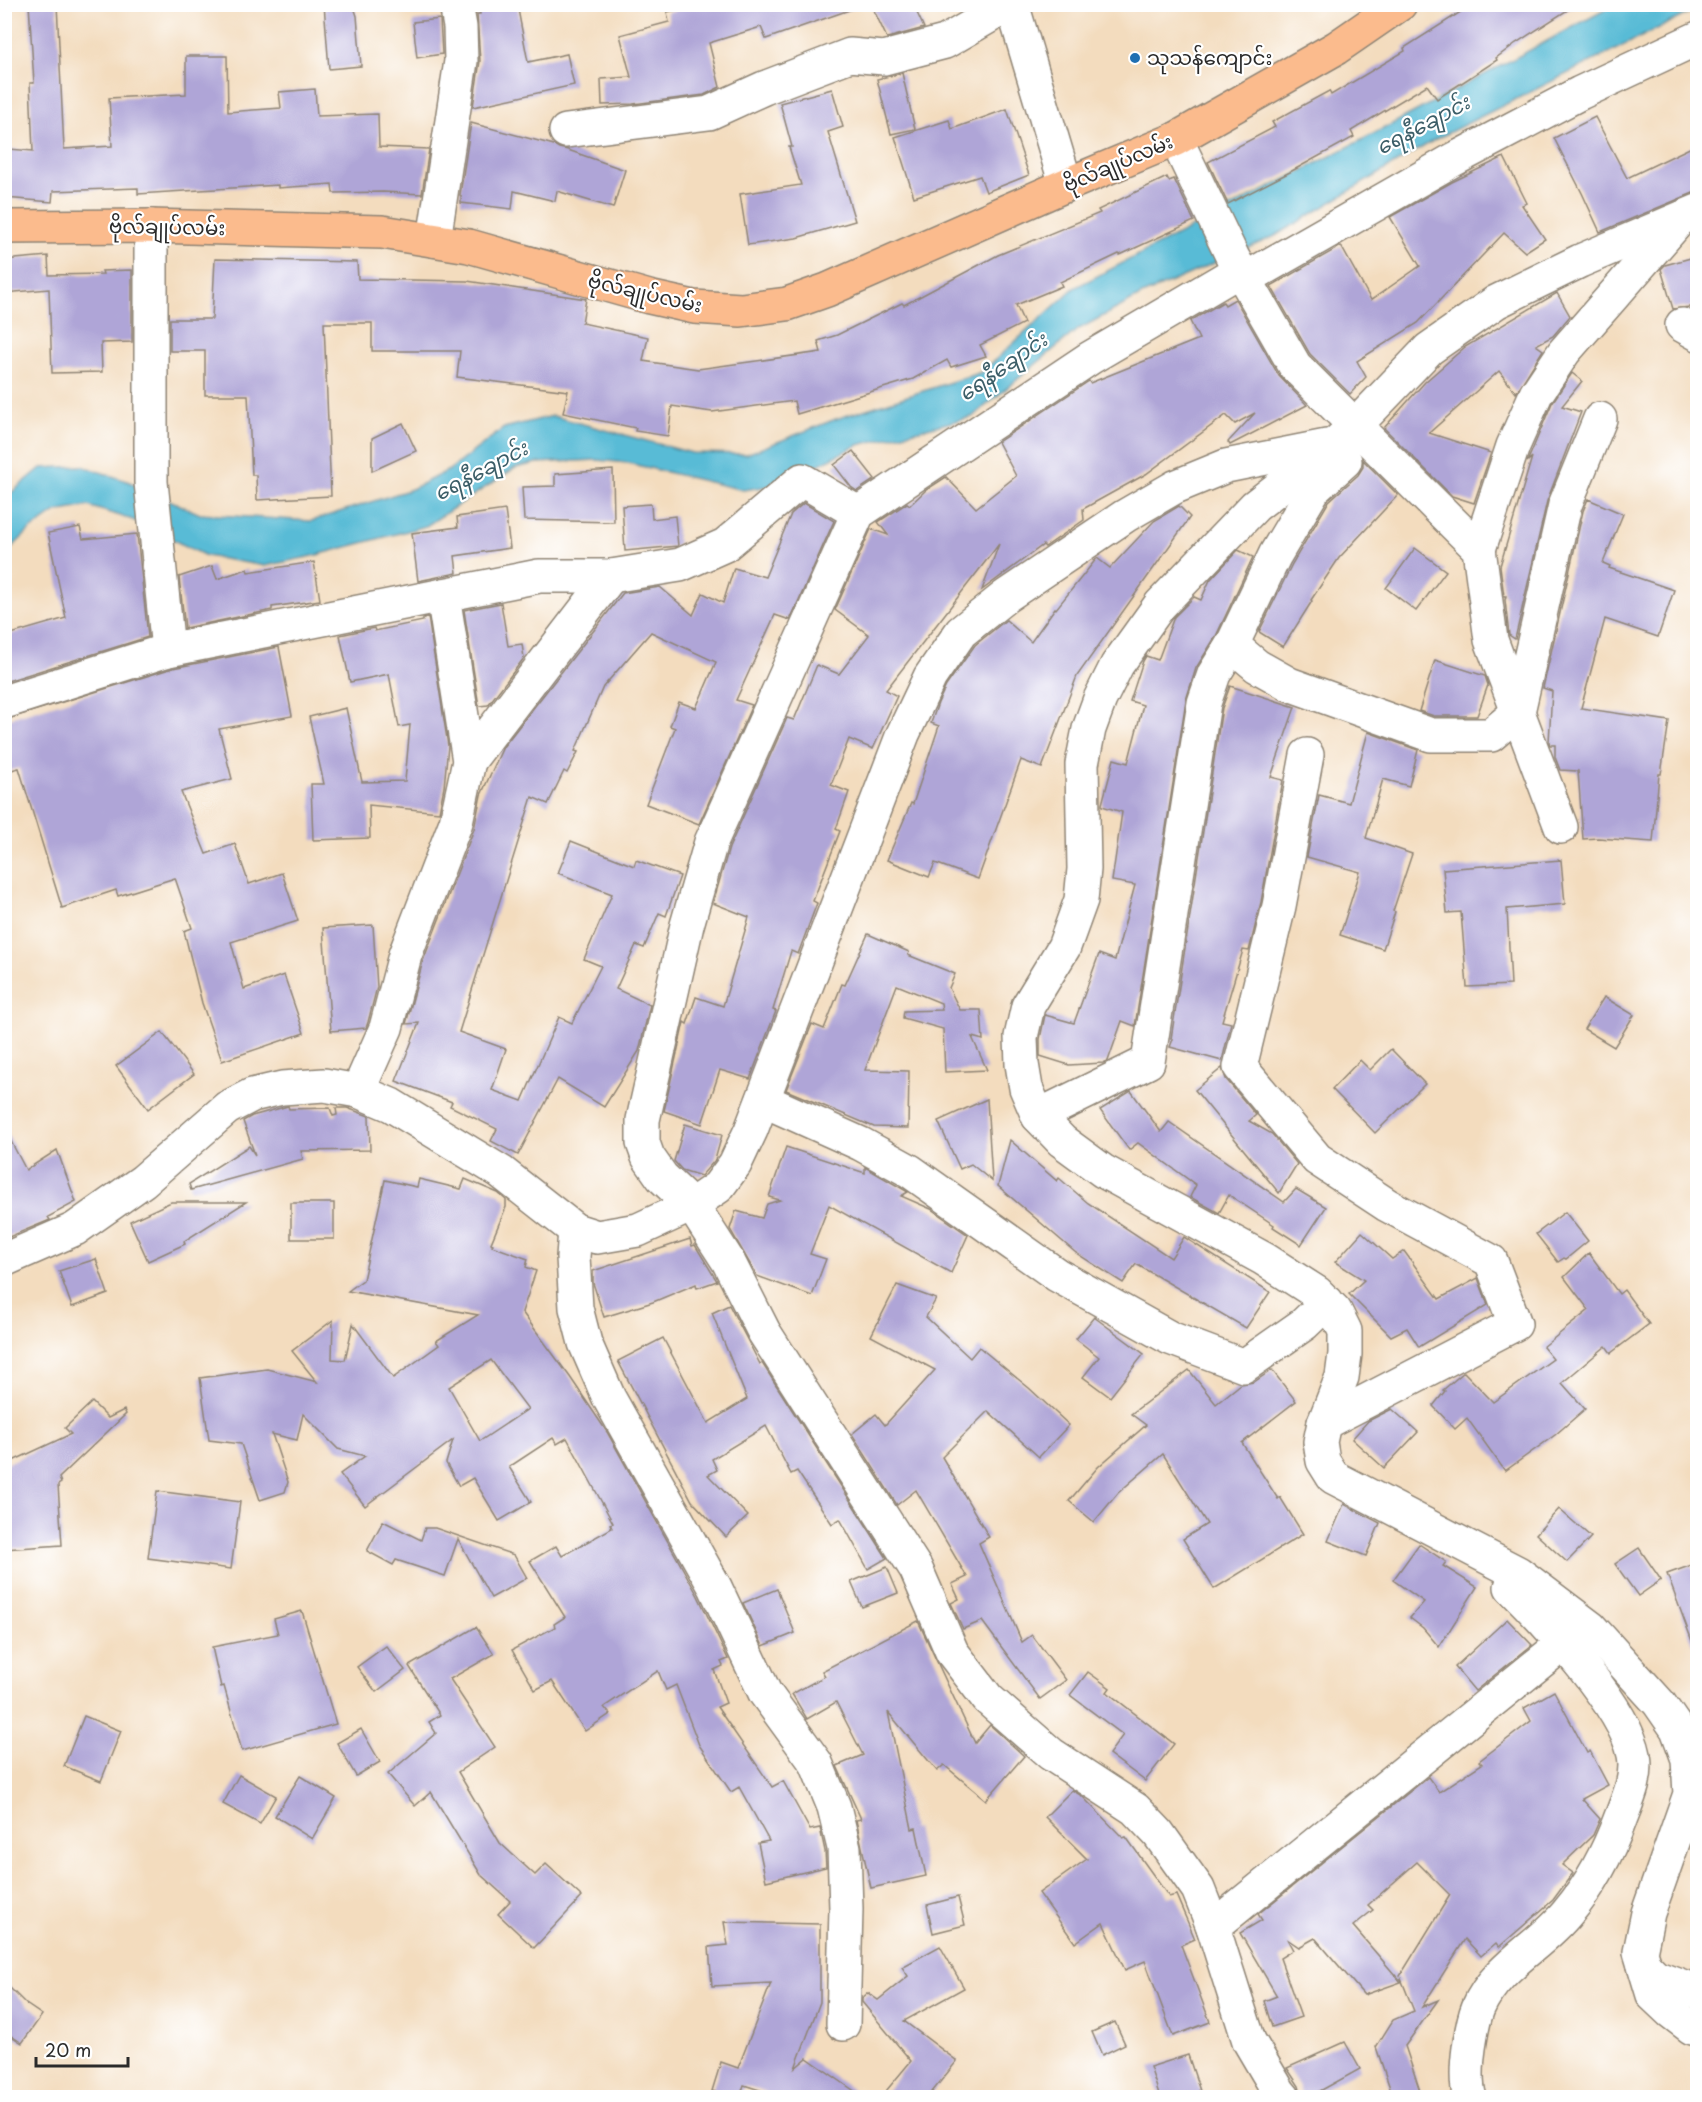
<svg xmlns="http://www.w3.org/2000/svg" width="1702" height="2102" font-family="'Playpen Sans','Noto Sans Myanmar',sans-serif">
	<rect width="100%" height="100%" fill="#fff"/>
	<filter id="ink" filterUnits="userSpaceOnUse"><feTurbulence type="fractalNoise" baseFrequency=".0167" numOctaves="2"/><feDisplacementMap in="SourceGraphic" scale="12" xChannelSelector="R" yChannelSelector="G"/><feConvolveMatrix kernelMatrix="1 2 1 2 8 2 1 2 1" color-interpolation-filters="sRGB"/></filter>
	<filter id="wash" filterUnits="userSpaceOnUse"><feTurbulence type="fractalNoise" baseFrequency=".008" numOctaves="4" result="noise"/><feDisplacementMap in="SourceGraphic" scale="24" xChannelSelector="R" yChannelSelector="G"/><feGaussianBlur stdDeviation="1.35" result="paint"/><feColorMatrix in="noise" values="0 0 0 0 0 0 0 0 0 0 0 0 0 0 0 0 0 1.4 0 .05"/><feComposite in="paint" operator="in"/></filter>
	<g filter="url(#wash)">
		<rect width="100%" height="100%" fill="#f3dcbe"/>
		<polygon fill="#58bbd6" stroke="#427380" stroke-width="1.5" points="1614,5 1697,5 1697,9 1436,139 1275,236 1142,295 1077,330 972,417 858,445 777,485 743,490 628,463 597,460 537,463 515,468 426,526 313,556 265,566 206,556 133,520 88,506 56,512 29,531 5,554 5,498 41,468 82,466 127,481 200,514 311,521 412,489 449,470 504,428 553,416 692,453 747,454 836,419 982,372 1074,288 1379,131"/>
		<g id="blocks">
			<g fill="#afa5d7" fill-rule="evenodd">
				<polygon points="29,4 57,4 64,149 112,146 109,98 186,94 186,56 227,56 228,112 281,108 279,92 315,89 317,116 378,114 379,147 429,149 422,194 383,192 333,193 332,184 278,188 278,185 138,194 138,188 53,191 52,202 5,198 9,149 33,151 30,83 34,83"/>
				<polygon points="324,4 353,4 357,16 361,66 329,69"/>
				<polygon points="479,4 517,4 528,62 567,54 574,85 473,107 480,61 477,14 480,14"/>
				<polygon points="707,4 854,4 855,8 766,39 761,27 709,43 720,87 704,95 633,104 602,105 601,79 631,77 620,35 669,22 667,12"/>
				<polygon points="871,4 913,4 924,28 887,38"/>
				<polygon points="1473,4 1577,4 1516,43 1496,58 1497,60 1437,99 1427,85 1351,131 1354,137 1290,172 1228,204 1208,162 1275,127 1272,122 1329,91 1331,95 1405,51 1404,48"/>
				<polygon points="440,19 442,54 417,58 413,22"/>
				<polygon points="902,73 915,129 891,134 877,79"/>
				<polygon points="832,89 843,127 828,132 855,221 796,238 748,245 740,194 801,185 789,147 792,147 780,103"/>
				<polygon points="1007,109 1029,175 986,192 980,176 914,197 895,137 949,120 952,129"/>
				<polygon points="1595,117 1627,178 1698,144 1698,191 1600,232 1582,193 1554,138"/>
				<polygon points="471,123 554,145 559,148 568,150 625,170 613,208 557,191 555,201 514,191 512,209 461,203 461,196 460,195"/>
				<polygon points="1504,157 1527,203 1522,205 1545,239 1525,252 1504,233 1418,323 1357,361 1366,377 1350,394 1310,354 1271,286 1341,246 1371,300 1420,266 1390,217 1452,182"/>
				<polygon points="1167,177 1169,181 1174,179 1194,221 1120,255 1119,254 1060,282 1062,286 1016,305 1024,323 980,345 986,356 951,367 947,360 913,379 797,414 794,401 712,412 672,406 668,436 635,431 636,428 563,413 568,391 457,377 460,351 372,351 372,323 324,323 331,496 257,500 256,475 252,475 248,395 205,395 205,351 170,351 170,319 212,319 215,259 357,262 358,279 467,281 586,299 582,323 648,337 643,361 698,369 821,352 818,341 837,335 902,303 904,305 998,255 1100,213 1098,210"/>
				<polygon points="48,256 49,275 103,274 102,271 132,270 132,342 101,343 102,372 52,373 49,289 4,293 4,260"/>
				<polygon points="1698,256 1698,306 1673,309 1661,269 1665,265"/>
				<polygon points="1557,293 1570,316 1553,336 1536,345 1543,350 1516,393 1499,371 1429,433 1491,453 1474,503 1452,496 1384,428 1425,382 1465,347"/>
				<polygon points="1235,299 1279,376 1307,405 1230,445 1228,442 1255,413 1235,424 1226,415 1146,474 1083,509 1084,520 1045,547 1043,545 982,590 999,544 886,690 897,696 873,749 849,739 831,785 849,792 836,829 840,831 813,901 817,903 798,954 791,951 773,1010 776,1011 750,1079 720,1070 702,1124 664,1111 684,1022 687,1024 696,997 723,1006 749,917 713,903 729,848 787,718 794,720 817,665 839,674 869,635 835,610 871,529 888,535 878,522 907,503 910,505 926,490 946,477 976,508 1016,476 998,442 1089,381 1090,383 1199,339 1190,321 1223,302 1225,305"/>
				<polygon points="1572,373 1582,381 1562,406 1581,412 1547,501 1515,639 1509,635 1505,600 1506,596 1504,596 1500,566 1532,457 1527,462 1531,453 1552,403"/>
				<polygon points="403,423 416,451 372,471 372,438"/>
				<polygon points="853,451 875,479 857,491 851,487 834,465"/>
				<polygon points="1363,460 1398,495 1339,558 1311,600 1312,601 1283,647 1259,632 1292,564 1329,501 1358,475 1363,467"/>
				<polygon points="613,470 614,522 524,520 522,487 555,486 555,474"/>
				<polygon points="1588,499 1623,514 1603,563 1610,566 1609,568 1674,590 1658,637 1605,619 1581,708 1669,721 1661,774 1659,774 1653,842 1598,838 1583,839 1578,771 1560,770 1555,757 1555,745 1550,745 1549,742 1552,691 1543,688 1583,511"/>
				<polygon points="804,503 834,521 790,620 775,615 736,700 752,705 699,824 646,804 675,728 670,726 679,702 696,708 716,662 651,632 603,687 575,751 578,752 567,773 564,771 548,804 532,797 459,1032 506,1049 492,1090 522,1101 559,1017 572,1023 601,966 584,959 612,894 558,873 571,841 634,866 636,860 680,876 666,916 659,913 644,948 636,945 616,989 650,1005 639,1051 604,1107 558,1079 518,1155 491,1141 497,1129 450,1106 452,1102 396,1081 419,1023 406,1024 423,961 474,829 481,795 503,747 623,593 660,587 693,615 703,593 723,603 734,568 765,577 791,514"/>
				<polygon points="651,504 652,519 675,516 678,546 625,551 622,506"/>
				<polygon points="1179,506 1190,517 1077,676 1042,768 1021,760 978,879 935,863 929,877 887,860 911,803 913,804 939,726 931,723 938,703 946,686 975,645 1006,620 1031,642 1055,608 1056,609 1097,558 1110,568 1154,521"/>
				<polygon points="505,510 510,548 455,556 457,573 418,581 412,533 458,527 457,517"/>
				<polygon points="80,527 83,539 137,534 148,637 4,682 4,636 66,618 48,533"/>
				<polygon points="1415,548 1446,571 1416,611 1386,588"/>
				<polygon points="1238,550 1253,557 1216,636 1196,668 1186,700 1135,1026 1122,1021 1108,1061 1103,1063 1069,1065 1040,1056 1040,1039 1045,1015 1074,1023 1099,954 1115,960 1135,885 1112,881 1122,812 1102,806 1102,804 1114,759 1128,763 1143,705 1130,701 1143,661 1146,656 1158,660 1174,617 1194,597 1201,600 1210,580"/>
				<polygon points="314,562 320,600 272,607 272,610 185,628 179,577 212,566 217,579 247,569 248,572"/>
				<polygon points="501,603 508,646 522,644 524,658 488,705 479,706 464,610"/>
				<polygon points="428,617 448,746 444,787 439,812 369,805 370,838 313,840 311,784 324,784 309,717 346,708 362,782 405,781 410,725 399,727 389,674 350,682 340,635 374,628 375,631 423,621 423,618"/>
				<polygon points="279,647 292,716 219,729 232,779 181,792 206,854 235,844 249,884 282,873 298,921 231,942 244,989 284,975 304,1033 222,1061 202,1003 184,931 192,928 175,878 118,896 116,890 62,908 19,768 4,772 4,720 173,668"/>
				<polygon points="1435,660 1485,676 1488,685 1477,716 1434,716 1419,711"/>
				<polygon points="1230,686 1295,707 1271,777 1283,780 1261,902 1249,951 1243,950 1222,1021 1231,1023 1222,1061 1170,1047 1173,1039 1171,1039 1222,708"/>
				<polygon points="1368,732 1418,750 1409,786 1383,779 1366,838 1412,854 1393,911 1395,912 1383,949 1340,935 1360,872 1307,857 1319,795 1349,803"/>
				<polygon points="1561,860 1565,904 1507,909 1511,985 1467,987 1461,912 1447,913 1443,869"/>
				<polygon points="373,925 377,987 368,1022 366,1028 331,1031 323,928"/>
				<polygon points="868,934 909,952 908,955 955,974 949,988 960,1010 981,1010 983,1040 972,1037 987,1070 945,1072 943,1029 903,1018 904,1011 942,1010 941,1003 897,985 865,1070 909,1071 908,1128 874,1127 786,1090 812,1024 824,1029 842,984 845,985"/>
				<polygon points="1604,997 1634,1015 1614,1047 1584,1029"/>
				<polygon points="162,1032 194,1074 148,1109 116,1066"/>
				<polygon points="1391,1049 1425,1084 1375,1133 1332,1089 1360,1060 1370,1070"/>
				<polygon points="1222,1068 1226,1079 1256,1115 1249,1121 1272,1134 1297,1164 1279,1193 1195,1090"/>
				<polygon points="1131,1091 1161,1132 1169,1122 1284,1202 1296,1189 1326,1207 1301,1245 1273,1227 1274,1225 1229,1195 1219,1213 1190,1197 1196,1185 1138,1143 1129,1150 1100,1110"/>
				<polygon points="987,1099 992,1181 971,1164 960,1169 938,1121"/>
				<polygon points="288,1106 289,1109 330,1108 333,1116 337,1115 336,1108 347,1108 369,1116 370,1150 301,1151 303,1159 191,1190 189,1184 249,1146 255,1155 243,1121 252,1116"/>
				<polygon points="685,1124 722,1135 715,1160 701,1176 682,1170 674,1161"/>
				<polygon points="4,1128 26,1170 57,1150 76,1202 48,1217 50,1220 4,1239"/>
				<polygon points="1010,1140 1057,1181 1059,1178 1088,1203 1171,1258 1184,1237 1270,1292 1246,1328 1136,1264 1123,1283 1076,1253 998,1186"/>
				<polygon points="786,1147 865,1173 865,1167 908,1192 901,1196 931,1209 968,1235 951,1273 829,1205 810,1254 826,1259 812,1296 757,1276 730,1229 736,1211 762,1218 767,1204 780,1200 769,1197"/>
				<path d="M419,1179L461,1189L465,1179L498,1193L506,1200V1207L491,1243L493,1244L492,1246L528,1259L526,1267L536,1271L522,1312L570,1377L607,1432L698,1596L728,1659L721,1662L723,1666L714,1670L726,1703L717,1707L772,1787L783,1781L810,1830L820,1828L825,1851L826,1867L766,1881L758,1843L769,1841L739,1787L731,1792L699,1745L676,1685L666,1690L658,1671L604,1707L610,1714L585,1731L552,1681L535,1690L512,1650L555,1627L554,1624L565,1617L530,1561L556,1546L562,1556L612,1528L610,1524L613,1523L567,1438L557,1444L553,1438L509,1467L531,1502L499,1521L473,1478L459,1486L446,1463L453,1440L365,1506L340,1474L365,1456L338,1449L303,1414L297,1440L272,1434L288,1482L285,1492L260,1500L241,1444L209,1440L200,1378L267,1369L317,1382L292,1351L333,1320L332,1359L345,1360L353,1324L393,1378L439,1345L436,1341L478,1315L348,1291L363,1280L385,1180L417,1187ZM491,1360L528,1409L480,1441L449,1387Z"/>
				<polygon points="171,1202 246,1202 184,1241 185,1244 148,1261 130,1221"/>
				<rect x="291" y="1203" width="43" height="36"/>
				<polygon points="1565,1212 1588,1241 1566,1259 1564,1258 1558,1262 1536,1234"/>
				<polygon points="1362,1232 1392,1259 1404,1251 1439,1299 1478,1278 1488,1305 1419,1347 1407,1328 1391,1336 1349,1294 1364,1280 1335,1262"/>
				<polygon points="690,1239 692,1246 695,1245 717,1281 697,1288 696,1284 653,1302 604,1317 593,1283 593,1271"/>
				<polygon points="1589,1253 1619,1294 1624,1290 1649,1324 1611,1353 1606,1346 1562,1383 1585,1409 1555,1435 1505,1471 1467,1418 1455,1429 1433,1406 1445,1391 1443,1390 1464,1372 1493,1402 1553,1359 1543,1347 1589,1310 1564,1277"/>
				<polygon points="96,1259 108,1294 72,1307 59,1271"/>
				<polygon points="897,1285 936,1299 926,1317 970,1358 979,1347 1029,1388 1069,1425 1039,1457 988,1411 942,1457 989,1537 979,1543 1022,1642 1032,1635 1066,1680 1040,1699 982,1621 963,1629 951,1603 959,1599 952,1584 967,1577 916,1490 897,1505 852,1434 876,1414 885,1425 935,1370 871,1336"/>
				<polygon points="729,1305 760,1364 762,1363 887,1558 868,1569 840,1519 832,1524 797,1471 791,1474 766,1426 712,1459 717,1470 708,1475 748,1516 726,1537 692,1501 618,1361 663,1338 708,1423 747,1399 712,1313"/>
				<polygon points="1094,1317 1144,1354 1110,1397 1083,1377 1099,1357 1076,1339"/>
				<polygon points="1189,1370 1216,1404 1241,1384 1254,1382 1272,1370 1296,1401 1242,1443 1278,1499 1280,1497 1303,1534 1214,1589 1183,1539 1207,1524 1163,1454 1118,1493 1094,1522 1069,1501 1098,1467 1146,1425 1131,1414"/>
				<polygon points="92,1402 108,1418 124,1410 126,1414 59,1478 61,1483 58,1485 62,1545 4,1549 4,1465 71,1434 65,1428"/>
				<polygon points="1392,1409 1418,1432 1384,1468 1352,1439 1368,1421"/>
				<polygon points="157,1491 240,1502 231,1569 148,1558"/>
				<polygon points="1344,1504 1380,1523 1366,1556 1328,1541"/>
				<polygon points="1559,1509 1591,1537 1567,1562 1536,1534"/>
				<polygon points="383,1521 421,1540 425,1528 435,1528 514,1555 527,1578 491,1598 458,1539 445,1576 396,1560 393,1565 367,1551"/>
				<polygon points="1419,1544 1446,1562 1443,1566 1477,1587 1439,1647 1423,1628 1410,1618 1424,1602 1393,1580"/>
				<polygon points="1639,1548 1661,1580 1638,1596 1615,1564"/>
				<polygon points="1692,1565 1698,1580 1698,1648 1695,1649 1667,1574"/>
				<polygon points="887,1567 898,1593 862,1607 851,1582"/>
				<polygon points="777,1589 795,1633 763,1646 743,1603"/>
				<polygon points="302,1611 336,1724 242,1751 224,1686 221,1687 212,1647 278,1634 274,1619"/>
				<polygon points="1507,1619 1532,1645 1475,1691 1455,1667"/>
				<polygon points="918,1621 975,1743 990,1725 1024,1756 986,1800 944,1765 937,1771 888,1712 912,1829 916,1828 926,1876 871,1888 856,1820 861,1819 837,1766 863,1755 836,1702 807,1719 792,1694 825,1676 822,1671"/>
				<polygon points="476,1627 494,1654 450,1679 495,1747 458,1772 500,1843 535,1875 546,1864 582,1897 534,1948 498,1914 510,1901 481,1875 431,1792 415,1806 388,1774 436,1733 429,1722 440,1715 409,1666"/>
				<polygon points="386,1646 405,1670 376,1692 357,1667"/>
				<polygon points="1088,1672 1110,1688 1107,1692 1174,1744 1145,1781 1109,1754 1123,1735 1070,1695"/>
				<polygon points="1554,1691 1587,1753 1590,1751 1608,1785 1582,1799 1600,1819 1593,1835 1562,1865 1573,1873 1553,1900 1499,1947 1496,1943 1481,1956 1465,1939 1422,2007 1438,2000 1405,2046 1422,2097 1393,2097 1376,2047 1393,2020 1414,2011 1400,1976 1450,1895 1417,1862 1368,1905 1373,1910 1353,1926 1401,1982 1364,1995 1315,1938 1299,1947 1287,1939 1293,1950 1280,1958 1301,2017 1272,2027 1264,2001 1277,1996 1240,1933 1262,1920 1258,1914 1428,1777 1439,1792 1482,1764 1479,1761 1531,1721 1524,1708"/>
				<polygon points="84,1716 121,1731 101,1781 64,1766"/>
				<polygon points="361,1729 380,1762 356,1776 337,1743"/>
				<polygon points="239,1775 276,1796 260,1824 223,1804"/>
				<polygon points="300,1776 336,1798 312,1839 275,1816"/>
				<polygon points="1072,1790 1082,1796 1123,1838 1126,1837 1169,1897 1176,1895 1195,1939 1181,1945 1210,2022 1173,2036 1145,1961 1125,1970 1103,1923 1075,1943 1039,1893 1087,1859 1045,1817"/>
				<polygon points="958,1897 965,1925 933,1933 927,1905"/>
				<polygon points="724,1922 820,1924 820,2002 795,2068 807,2058 863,2097 759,2097 766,2092 744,2085 740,2097 733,2097 712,2091 721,2062 738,2068 771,1983 712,1986 709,1947 728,1945"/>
				<polygon points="940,1946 964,1988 904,2021 957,2061 928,2097 881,2097 911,2061 862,2002 862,1998 868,1993 878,2000 908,1976 902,1967"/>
				<polygon points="4,1982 26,2004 42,2015 22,2043 4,2031"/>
				<polygon points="1115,2022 1125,2044 1102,2055 1092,2032"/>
				<polygon points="1345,2042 1360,2069 1320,2091 1302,2097 1299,2086 1287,2068"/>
				<polygon points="1188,2055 1202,2097 1160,2097 1150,2067"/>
			</g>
		</g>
	</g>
	<g filter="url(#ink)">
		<use href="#blocks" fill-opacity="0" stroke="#8f8474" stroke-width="1.5"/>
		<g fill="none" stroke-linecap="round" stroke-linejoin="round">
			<defs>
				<g id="minor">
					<polyline points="1012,4 1066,185"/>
					<polyline points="566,131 709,113 764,88 850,55 884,58 945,42 1010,4"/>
					<polyline points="1176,139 1233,258 1295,366 1479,549 1491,640 1561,827"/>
					<polyline points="1698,211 1580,261 1496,302 1429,349 1355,426 1335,444 1255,506 1160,605 1117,665 1100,699 1089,729 1082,764 1084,869 1081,900 1064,947 1028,1006 1021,1037 1022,1064 1026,1088 1038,1116 1062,1141 1103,1171 1264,1259 1317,1293 1335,1311 1345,1331 1345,1354 1342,1377 1324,1423 1320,1442 1323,1461 1333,1477 1518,1573 1591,1628 1659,1703 1677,1729 1688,1759 1690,1794 1648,1913 1640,1952 1653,1995 1671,2012 1692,2028 1698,2029"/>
					<polyline points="151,226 151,482 168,650"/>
					<polyline points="434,240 461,61 460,27 456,4"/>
					<polyline points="1240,270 1090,358 858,513 711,842 687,925 643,1120 643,1143 648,1157 662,1177 692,1205 728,1261 764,1332 916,1569 952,1652 988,1699 1051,1754 1135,1809 1158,1833 1198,1889 1213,1927 1249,2041 1279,2092 1284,2098"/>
					<polyline points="1245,279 1453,160 1580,93 1698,38"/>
					<polyline points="1682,325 1698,334"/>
					<polyline points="1479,549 1513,446 1536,394 1564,352 1675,225"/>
					<polyline points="1232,645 1257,666 1289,684 1431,735 1491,735 1518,712 1565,505 1600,419"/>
					<polyline points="4,702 168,650 539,576 611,576 680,565 725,545 802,480 858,513"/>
					<polyline points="1307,755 1279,906 1240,1067 1317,1159 1387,1205 1491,1261 1515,1324 1324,1423"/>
					<polyline points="469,761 611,576"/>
					<polyline points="358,1091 386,1028 405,955 456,822 469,761 443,595"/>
					<polyline points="763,1100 861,1144 910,1171 1057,1275 1170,1338 1244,1366 1304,1324 1327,1302"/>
					<polyline points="1038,1116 1148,1062 1204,703 1214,674 1232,645 1275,555 1314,489 1345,461"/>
					<polyline points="575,1230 573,1257 576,1308 585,1343 609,1398 715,1587 765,1693 816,1763 834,1807 844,1848 846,1909 843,2024"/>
					<polyline points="4,1260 75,1229 143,1181 227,1108 252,1095 282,1088 324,1085 358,1091 391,1105 501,1172 575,1230 597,1237 638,1230 692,1205 718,1187 735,1164 751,1130 903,734 930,677 961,632 1006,596 1125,516 1175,487 1226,466 1327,446"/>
					<polyline points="1213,1927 1564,1643"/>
					<polyline points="1644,1965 1655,1976 1698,1992"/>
					<path d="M1470,2098C1465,2082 1467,2063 1469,2048C1471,2035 1473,2020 1478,2008C1496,1966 1541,1946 1568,1912C1591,1885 1609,1850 1621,1817C1629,1797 1638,1776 1634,1755C1625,1707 1546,1622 1511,1587"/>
				</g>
				<polyline id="major" points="4,227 151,226 382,232 469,246 649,297 694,307 741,310 787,304 827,290 1066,185 1176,139 1336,48 1400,4"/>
			</defs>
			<use href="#minor" stroke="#8f8474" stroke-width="36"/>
			<use href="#major" stroke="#8f8474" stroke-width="36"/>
			<use href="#minor" stroke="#fff" stroke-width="33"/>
			<use href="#major" stroke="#fbbb8d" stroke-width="33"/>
		</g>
	</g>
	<circle fill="#1f6fb2" stroke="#fff" stroke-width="2" cx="1135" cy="58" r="6"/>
	<g text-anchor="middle" stroke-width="4.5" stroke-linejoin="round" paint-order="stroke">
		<g font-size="20" fill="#2b2b2b" stroke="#fff" text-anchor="start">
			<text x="1147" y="65">သုသန်ကျောင်း</text>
		</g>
		<g font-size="20" fill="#2b2b2b" stroke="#fff">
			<text transform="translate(1118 163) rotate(-23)" y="7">ဗိုလ်‌ချုပ်‌လမ်း</text>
			<text transform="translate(167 227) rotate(1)" y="7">ဗိုလ်‌ချုပ်‌လမ်း</text>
			<text transform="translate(645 293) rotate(13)" y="7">ဗိုလ်‌ချုပ်‌လမ်း</text>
		</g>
		<g font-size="21" font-style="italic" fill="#3b5d67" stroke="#fff">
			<text transform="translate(1423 125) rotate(-28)" y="7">ရေနီချောင်း</text>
			<text transform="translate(1003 367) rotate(-35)" y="7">ရေနီချောင်း</text>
			<text transform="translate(481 471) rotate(-28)" y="7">ရေနီချောင်း</text>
		</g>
	</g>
	<rect width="1702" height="2102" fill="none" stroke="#fff" stroke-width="24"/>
	<path d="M36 2057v9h92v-9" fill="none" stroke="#2b2b2b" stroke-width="3"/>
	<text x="45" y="2057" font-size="18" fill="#2b2b2b" stroke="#ffffff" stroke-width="4.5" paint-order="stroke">20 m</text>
</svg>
